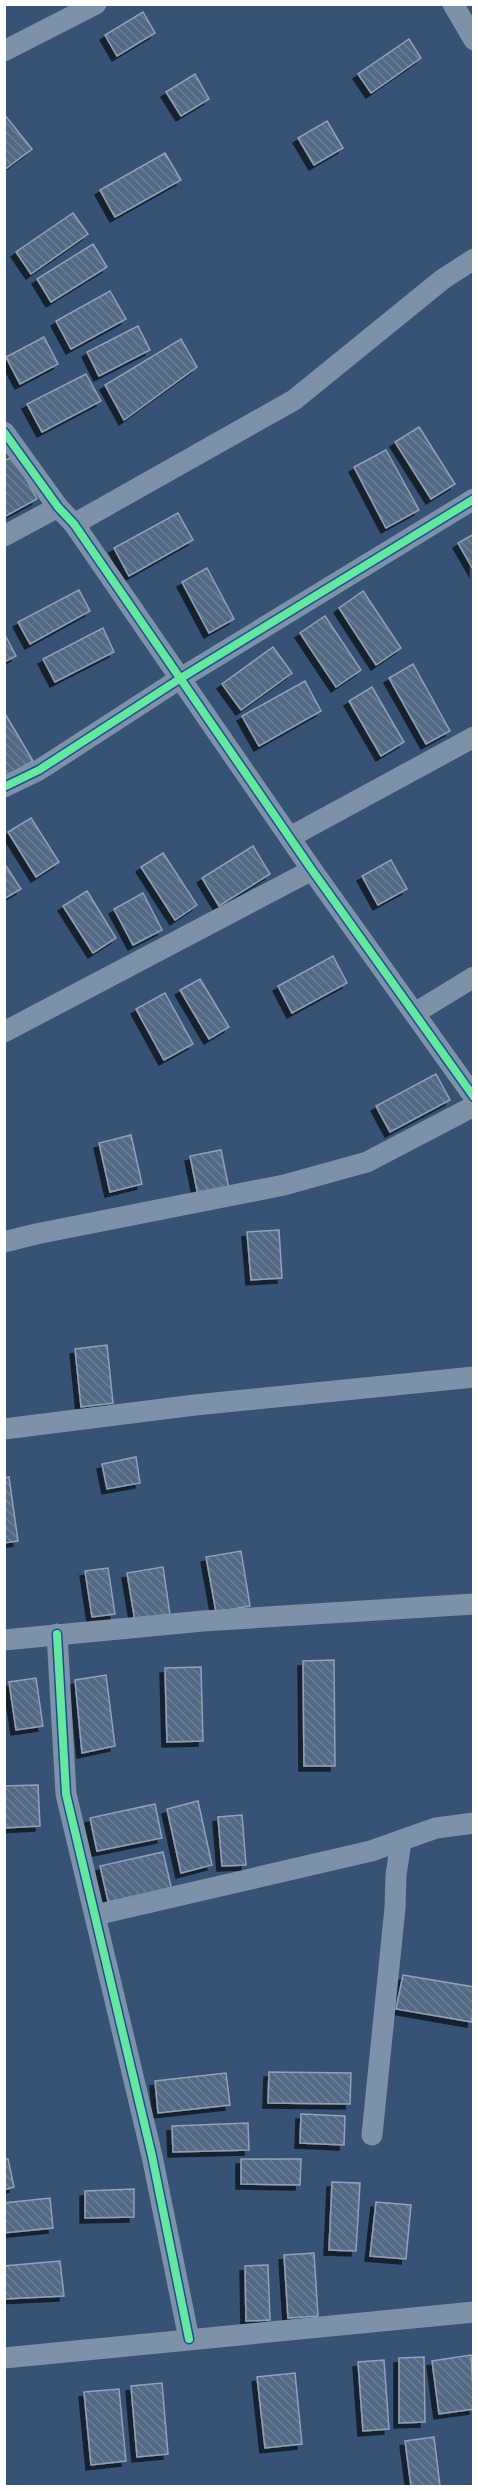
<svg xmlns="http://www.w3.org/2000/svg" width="478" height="2491" font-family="'IBM Plex Sans',sans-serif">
	<defs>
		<pattern id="building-back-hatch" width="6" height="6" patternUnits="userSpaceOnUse" patternTransform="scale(1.5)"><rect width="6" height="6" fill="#526984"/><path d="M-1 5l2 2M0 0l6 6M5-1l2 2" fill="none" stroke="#6c8096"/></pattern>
		<filter id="shadow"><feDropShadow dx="-5" dy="5" stdDeviation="0" flood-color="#0009"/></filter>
	</defs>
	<rect width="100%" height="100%" fill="#365274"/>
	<g fill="url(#building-back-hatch)" stroke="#92a2b6" stroke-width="1.5" filter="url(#shadow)">
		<polygon points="143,12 155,33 117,56 105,35"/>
		<polygon points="409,39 421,58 371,93 358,74"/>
		<polygon points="195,74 209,99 181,116 166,92"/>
		<polygon points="4,114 32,149 4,170"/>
		<polygon points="327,121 343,148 314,165 298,138"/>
		<polygon points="165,153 181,180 115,217 100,190"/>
		<polygon points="73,213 88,234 31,274 16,252"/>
		<polygon points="93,244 107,267 51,302 37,279"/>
		<polygon points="110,291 126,319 71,349 56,321"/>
		<polygon points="138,326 150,350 99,376 87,352"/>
		<polygon points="44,337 58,364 20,384 6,357"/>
		<polygon points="181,339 197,367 124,420 105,385"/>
		<polygon points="86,374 101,401 42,432 27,404"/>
		<polygon points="419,427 455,484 431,499 395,442"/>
		<polygon points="386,450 419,510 386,528 354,467"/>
		<polygon points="14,456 37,499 4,517 4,461"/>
		<polygon points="178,513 193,540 129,576 114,548"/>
		<polygon points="474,534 474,571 458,543"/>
		<polygon points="207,568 234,619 209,633 182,582"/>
		<polygon points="79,590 90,611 30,644 18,622"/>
		<polygon points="363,591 401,648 376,665 339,608"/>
		<polygon points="325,616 361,670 336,687 300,633"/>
		<polygon points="103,628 114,652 55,682 43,659"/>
		<polygon points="4,633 16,656 4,662"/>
		<polygon points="273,647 292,673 241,710 222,684"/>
		<polygon points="413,664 450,731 426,744 389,678"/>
		<polygon points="305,681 321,711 259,746 242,716"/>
		<polygon points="372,687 404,742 381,756 349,701"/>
		<polygon points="4,712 33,761 5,777 4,775"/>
		<polygon points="31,818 59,862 36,877 8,832"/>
		<polygon points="253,846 270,874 219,906 202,878"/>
		<polygon points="163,853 197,905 175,920 141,867"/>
		<polygon points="391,860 407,889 378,905 362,876"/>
		<polygon points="4,863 21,889 4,899"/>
		<polygon points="87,891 116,938 93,953 63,906"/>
		<polygon points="143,893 162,930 133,945 114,909"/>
		<polygon points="333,956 347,983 292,1013 278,986"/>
		<polygon points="200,979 229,1027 209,1039 180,990"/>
		<polygon points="165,993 193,1044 164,1060 136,1009"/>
		<polygon points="436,1074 450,1100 390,1132 376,1106"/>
		<polygon points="131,1135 142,1184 110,1192 99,1143"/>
		<polygon points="221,1150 229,1189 198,1195 190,1156"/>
		<polygon points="279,1230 282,1278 251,1280 247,1232"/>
		<polygon points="107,1345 113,1403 81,1407 75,1349"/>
		<polygon points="136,1457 140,1483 107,1489 102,1464"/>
		<polygon points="9,1477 18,1541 4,1543 4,1478"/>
		<polygon points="241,1551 250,1606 216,1612 206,1557"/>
		<polygon points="163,1567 170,1615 135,1621 127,1573"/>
		<polygon points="108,1568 115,1614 92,1617 85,1571"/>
		<polygon points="334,1660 335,1766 304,1766 303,1661"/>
		<polygon points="201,1667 203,1741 167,1742 165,1668"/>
		<polygon points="106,1675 115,1746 82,1753 75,1680"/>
		<polygon points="36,1678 43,1726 16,1730 9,1682"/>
		<polygon points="38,1785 40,1826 4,1828 4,1786"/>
		<polygon points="198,1801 212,1865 181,1873 167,1809"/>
		<polygon points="155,1804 162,1838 97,1851 90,1818"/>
		<polygon points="242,1815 246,1865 222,1866 218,1817"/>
		<polygon points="163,1852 172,1891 109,1905 100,1866"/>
		<polygon points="403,1975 474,1987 472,2022 396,2009"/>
		<polygon points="269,2072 351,2073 350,2104 268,2103"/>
		<polygon points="226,2073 230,2105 158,2113 155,2081"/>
		<polygon points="301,2114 345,2116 344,2145 300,2143"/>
		<polygon points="248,2123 249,2150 173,2152 172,2126"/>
		<polygon points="4,2159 8,2159 14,2187 4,2190"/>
		<polygon points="241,2159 301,2159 300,2185 241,2184"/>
		<polygon points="332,2182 360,2183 356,2251 329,2250"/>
		<polygon points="134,2189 134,2217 85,2218 85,2191"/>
		<polygon points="50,2198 53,2228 4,2233 4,2203"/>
		<polygon points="376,2202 411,2205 406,2259 370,2256"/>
		<polygon points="314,2253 318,2316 288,2318 284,2255"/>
		<polygon points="60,2261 64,2296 4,2299 4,2266"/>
		<polygon points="268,2265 270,2320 246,2321 245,2266"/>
		<polygon points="471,2355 474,2409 439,2414 432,2361"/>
		<polygon points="424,2357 425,2422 399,2423 399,2358"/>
		<polygon points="384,2360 389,2429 363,2431 358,2362"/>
		<polygon points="295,2373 302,2444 265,2448 257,2377"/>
		<polygon points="162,2383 168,2454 137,2457 131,2386"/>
		<polygon points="119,2389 126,2461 91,2465 84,2392"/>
		<polygon points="434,2437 440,2486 411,2486 405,2441"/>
	</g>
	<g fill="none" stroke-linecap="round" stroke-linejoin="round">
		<g stroke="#7d92a8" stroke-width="21">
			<polyline points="453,4 474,40"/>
			<polyline points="4,51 96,4"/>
			<polyline points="4,432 58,507 74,524 312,870 474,1097"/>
			<polyline points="74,524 294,400 443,279 474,259"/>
			<polyline points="4,536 58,507"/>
			<polyline points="4,787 39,770 181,678 474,499"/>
			<polyline points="290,837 474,737"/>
			<polyline points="415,1013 474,977"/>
			<polyline points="4,1032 312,870"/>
			<polyline points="4,1242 36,1234 284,1185 367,1162 474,1106"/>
			<polyline points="4,1429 195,1405 474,1377"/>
			<polyline points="57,1634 66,1794 152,2156 189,2339"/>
			<polyline points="4,1640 203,1621 474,1604"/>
			<polyline points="95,1915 371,1851 436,1828 474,1823"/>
			<polyline points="372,2135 395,1908 396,1875 401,1842"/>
			<polyline points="4,2358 474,2312"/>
		</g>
		<defs>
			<g id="cycleway">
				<polyline points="4,432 58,507 74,524 312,870 474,1097"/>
				<polyline points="4,787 39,770 181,678 474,499"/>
				<polyline points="57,1634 66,1794 152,2156 189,2339"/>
			</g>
		</defs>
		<use href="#cycleway" stroke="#1b4f8f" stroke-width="11"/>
		<use href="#cycleway" stroke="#66e7a1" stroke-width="8"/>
	</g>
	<rect width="478" height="2491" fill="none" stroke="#ffffff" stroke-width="12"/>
</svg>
